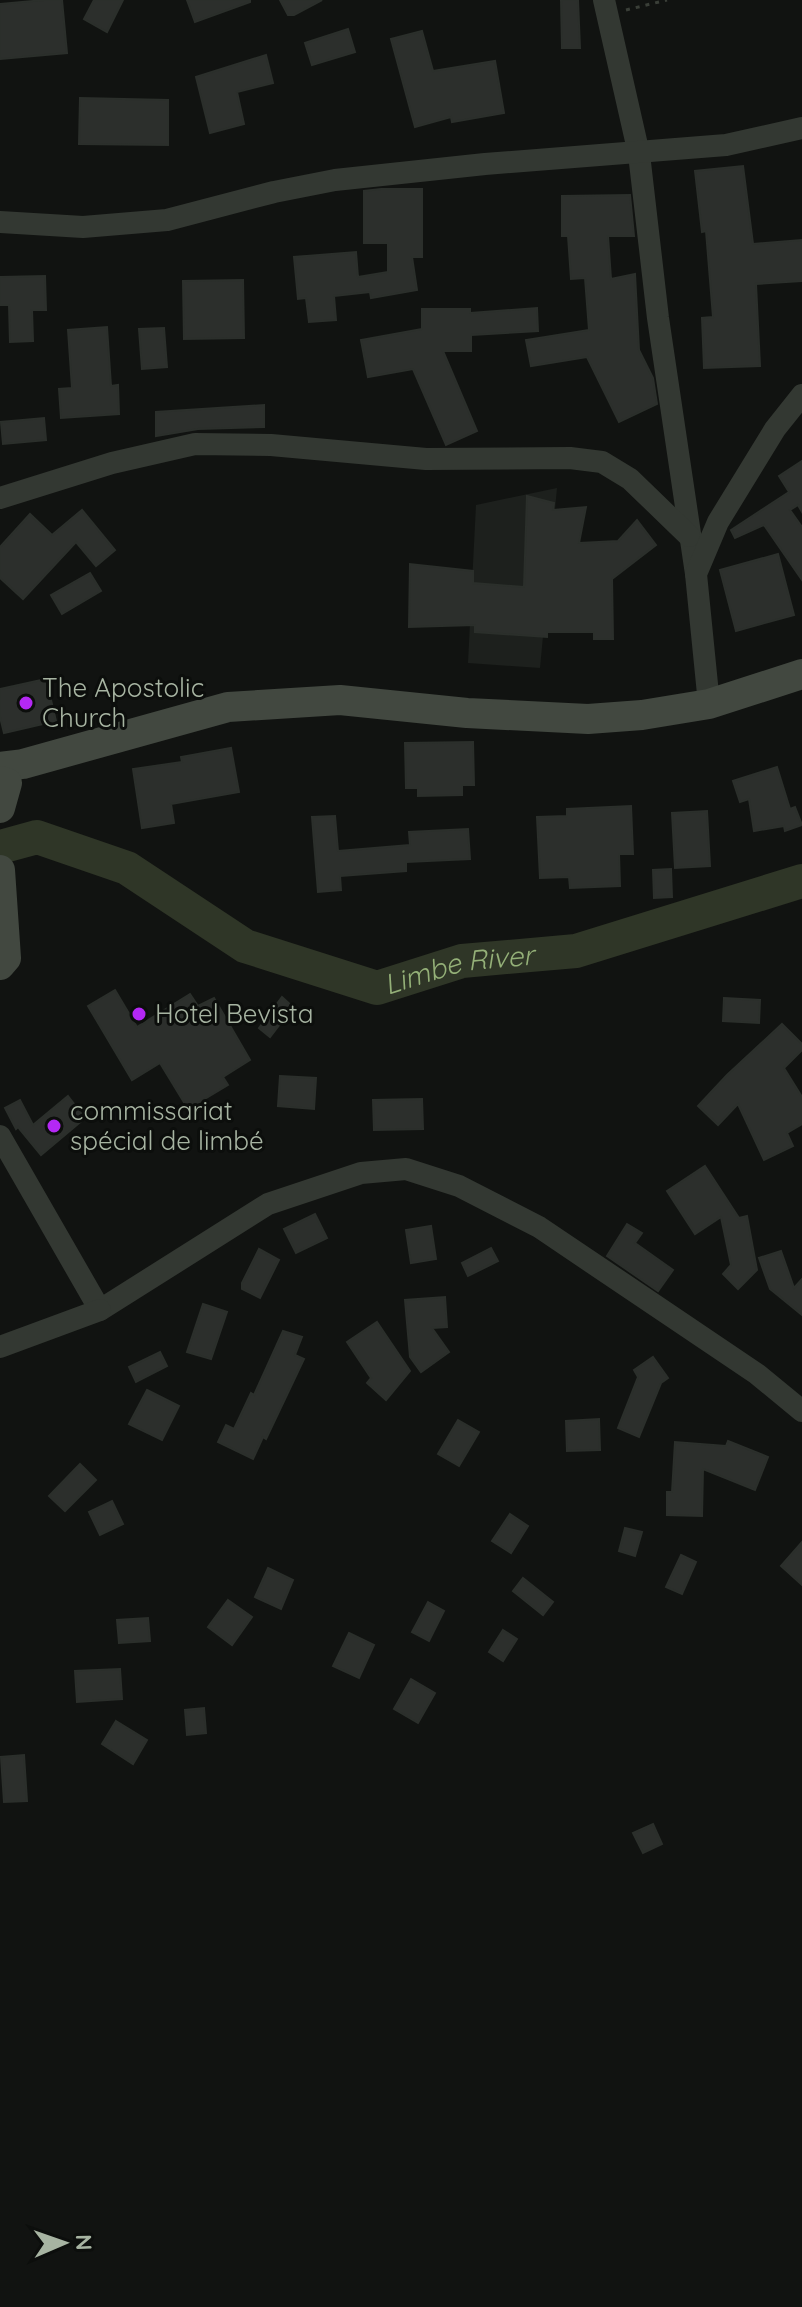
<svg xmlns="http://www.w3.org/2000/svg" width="802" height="2307" font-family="Quicksand,sans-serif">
	<rect width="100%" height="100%" fill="#111311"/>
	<polygon fill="#1d201d" points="557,488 540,668 468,663 476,505"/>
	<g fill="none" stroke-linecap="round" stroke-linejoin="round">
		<path stroke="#2f3627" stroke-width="34" id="s1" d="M0,847L37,837L127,868L245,946L377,988L462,961L576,951L802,881"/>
	</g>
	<g fill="#2c2f2c" stroke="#2b2f2b" stroke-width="2">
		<polygon points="44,0 62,0 67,53 0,59 0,4"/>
		<polygon points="94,0 123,0 107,32 84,19"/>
		<polygon points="187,0 250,0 250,2 195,22"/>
		<polygon points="280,0 322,0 294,15 288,15"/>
		<polygon points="561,0 578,0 580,48 562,48"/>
		<polygon points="348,29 355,52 312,65 305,43"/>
		<polygon points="422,31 433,71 495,61 504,113 452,122 451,117 415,127 391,39"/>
		<polygon points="266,55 273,83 237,92 244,124 210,133 196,77"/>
		<polygon points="80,98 168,100 168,145 79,144"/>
		<polygon points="743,166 753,244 802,240 802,281 756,284 760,366 704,368 702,318 713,317 706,231 702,232 695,171"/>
		<polygon points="381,189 422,189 422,257 412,257 417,290 371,298 370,292 334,296 336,320 309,322 306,298 298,299 294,257 356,252 358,277 388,272 388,243 364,243 364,191"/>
		<polygon points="630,195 634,236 608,236 611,279 635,274 639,350 653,378 657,404 619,422 587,357 531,366 526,340 589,330 585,278 571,279 568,236 562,236 562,196"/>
		<polygon points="45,276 46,310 32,310 33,341 10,342 9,305 0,305 0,277"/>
		<polygon points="243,280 244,338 184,339 183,281"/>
		<polygon points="537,308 538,331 471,335 471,351 443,351 477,431 446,445 413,369 368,377 361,340 422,329 422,309 470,309 470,313"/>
		<polygon points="107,327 111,386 118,385 119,414 61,418 59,389 72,388 68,330"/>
		<polygon points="164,328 167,367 142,369 139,329"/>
		<polygon points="264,405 264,427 198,429 156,436 156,412"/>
		<polygon points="44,418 46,440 3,444 1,422"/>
		<polygon points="802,461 802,512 798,505 790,510 802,527 802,580 764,525 735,538 731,530 789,492 779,476"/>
		<polygon points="527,496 554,503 553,510 586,507 579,543 618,541 637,520 656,545 612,579 613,639 594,639 594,632 547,632 547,637 475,632 475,625 409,627 410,564 473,571 473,583 524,587"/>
		<polygon points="82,510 115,550 96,566 76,542 23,599 0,578 0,547 30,514 52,535"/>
		<polygon points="778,554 794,615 736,631 720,570"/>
		<polygon points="90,573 101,591 62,614 51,595"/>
		<polygon points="46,679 56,721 4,733 0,717 0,689"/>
		<polygon points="473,742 474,785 462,785 462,795 418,796 418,788 406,788 405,743"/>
		<polygon points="231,748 239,792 171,804 174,823 142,828 133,769 182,762 181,757"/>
		<polygon points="777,767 790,809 795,807 802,825 785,831 784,826 754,831 749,799 740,802 733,781"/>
		<polygon points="631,806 633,854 619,854 620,886 570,888 569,877 540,878 537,817 567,816 567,809"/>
		<polygon points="707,811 710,866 675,868 672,813"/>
		<polygon points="335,816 338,851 410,845 409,832 468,829 470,859 406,862 406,871 340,876 341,890 318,892 312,817"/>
		<polygon points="671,869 672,897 654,898 653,870"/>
		<polygon points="115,990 137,1027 190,994 198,1006 214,998 250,1060 223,1077 228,1085 188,1109 160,1063 132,1080 88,1006"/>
		<polygon points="282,997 293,1007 270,1037 259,1028"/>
		<polygon points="724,998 760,1000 759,1023 723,1021"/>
		<polygon points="782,1024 802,1044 802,1050 784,1068 802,1097 802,1124 787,1133 793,1146 764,1160 738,1104 718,1125 698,1106 727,1075"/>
		<polygon points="280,1076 316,1078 314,1109 278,1106"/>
		<polygon points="68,1096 85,1118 41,1155 18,1127 16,1129 5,1108 20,1100 33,1125"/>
		<polygon points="422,1099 423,1129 374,1130 373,1100"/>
		<polygon points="705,1166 739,1218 747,1216 757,1270 738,1289 723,1274 731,1265 721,1217 695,1234 667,1191"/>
		<polygon points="315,1214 327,1238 296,1253 284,1229"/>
		<polygon points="627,1224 642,1233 635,1243 673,1270 658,1291 607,1256"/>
		<polygon points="431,1226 436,1259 411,1263 406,1230"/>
		<polygon points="491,1248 498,1261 468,1276 462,1263"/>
		<polygon points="259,1249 279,1260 260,1298 242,1289 242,1283"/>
		<polygon points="781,1251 794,1288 802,1279 802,1315 770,1289 759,1258"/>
		<polygon points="445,1297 447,1327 432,1328 449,1352 421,1372 410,1357 405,1300"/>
		<polygon points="203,1304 227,1312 211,1359 187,1352"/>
		<polygon points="377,1322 410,1371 386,1400 367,1383 371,1378 347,1342"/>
		<polygon points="283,1331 302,1337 295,1355 304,1359 266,1439 263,1437 253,1459 218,1442 226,1425 234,1429 251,1393 254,1395"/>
		<polygon points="160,1352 167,1366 136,1382 129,1367"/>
		<polygon points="653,1357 668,1378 661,1383 639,1437 618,1428 638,1377 634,1370"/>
		<polygon points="147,1390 179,1406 162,1440 129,1424"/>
		<polygon points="599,1419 600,1450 567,1451 566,1421"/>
		<polygon points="458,1420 479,1432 459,1466 438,1454"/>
		<polygon points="728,1441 768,1457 755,1490 703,1469 702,1516 667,1515 667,1492 672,1492 675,1442 726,1446"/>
		<polygon points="80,1464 96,1480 65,1511 49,1496"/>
		<polygon points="112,1501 123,1524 100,1535 89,1512"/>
		<polygon points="510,1514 528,1526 511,1553 492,1541"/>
		<polygon points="625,1528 642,1532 635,1556 619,1551"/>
		<polygon points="802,1542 802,1585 781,1566"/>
		<polygon points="681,1555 696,1562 682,1594 666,1587"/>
		<polygon points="268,1568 293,1580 281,1609 255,1597"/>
		<polygon points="523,1578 553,1602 543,1615 513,1591"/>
		<polygon points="228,1600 252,1617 232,1645 208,1627"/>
		<polygon points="428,1602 444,1611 429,1641 412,1632"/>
		<polygon points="148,1618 150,1641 119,1643 117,1620"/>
		<polygon points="503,1630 517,1639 503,1661 489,1652"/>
		<polygon points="349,1633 374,1645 359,1678 333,1666"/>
		<polygon points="120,1669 122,1699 77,1702 75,1671"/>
		<polygon points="411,1679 435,1693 418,1723 394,1709"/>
		<polygon points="204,1708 206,1733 187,1735 185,1710"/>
		<polygon points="116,1721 147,1740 133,1764 102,1744"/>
		<polygon points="24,1755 27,1801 4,1802 1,1757"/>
		<polygon points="653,1824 662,1844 643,1853 633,1833"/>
	</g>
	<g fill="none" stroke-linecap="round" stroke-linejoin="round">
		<polyline stroke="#3a3f38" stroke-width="3" stroke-dasharray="4 6" stroke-linecap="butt" points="626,10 667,0"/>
		<g stroke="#333832" stroke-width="22">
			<polyline points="604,0 639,154 658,318 696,574"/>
			<polyline points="0,222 83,227 167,220 274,192 335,180 485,164 726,145 802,128"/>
			<polyline points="0,498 112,463 195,444 271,445 426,459 570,458 602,462 630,479 689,536"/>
			<polyline points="709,704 696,574 718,522 775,429 802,395"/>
			<polyline points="0,1136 100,1310 268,1204 361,1173 406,1169 459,1186 539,1227 757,1374 802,1411"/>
			<polyline points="0,1347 100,1310"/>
		</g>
		<g stroke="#424840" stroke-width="30">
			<polyline points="0,767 23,764 228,707 340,700 467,713 588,719 642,715 709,704 802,674"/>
			<polyline points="0,781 7,783 0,808"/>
			<polyline points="0,870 6,958 0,965"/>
		</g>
	</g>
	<g fill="#b428f4" stroke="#0c0e0c" stroke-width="3">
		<circle cx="26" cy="703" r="8"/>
		<circle cx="139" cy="1014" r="8"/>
		<circle cx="54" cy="1126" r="8"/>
	</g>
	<g text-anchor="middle" stroke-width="6" stroke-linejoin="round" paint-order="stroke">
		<g font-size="26" fill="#a7b4a2" stroke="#0c0e0c" text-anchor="start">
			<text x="42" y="697">The Apostolic<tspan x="42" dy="30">Church</tspan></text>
			<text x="155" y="1023">Hotel Bevista</text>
			<text x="70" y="1120">commissariat<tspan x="70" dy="30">spécial de limbé</tspan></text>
		</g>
		<g font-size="28" font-style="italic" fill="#94b078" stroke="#0c0e0c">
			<text dy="10" stroke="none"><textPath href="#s1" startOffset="498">Limbe River</textPath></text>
		</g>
	</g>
	<g transform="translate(64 2243) rotate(88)" stroke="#0c0e0c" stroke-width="6" paint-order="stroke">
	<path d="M0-6L14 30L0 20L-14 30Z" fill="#a7b4a2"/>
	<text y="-12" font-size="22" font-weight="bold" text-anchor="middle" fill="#a7b4a2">N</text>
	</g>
</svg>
